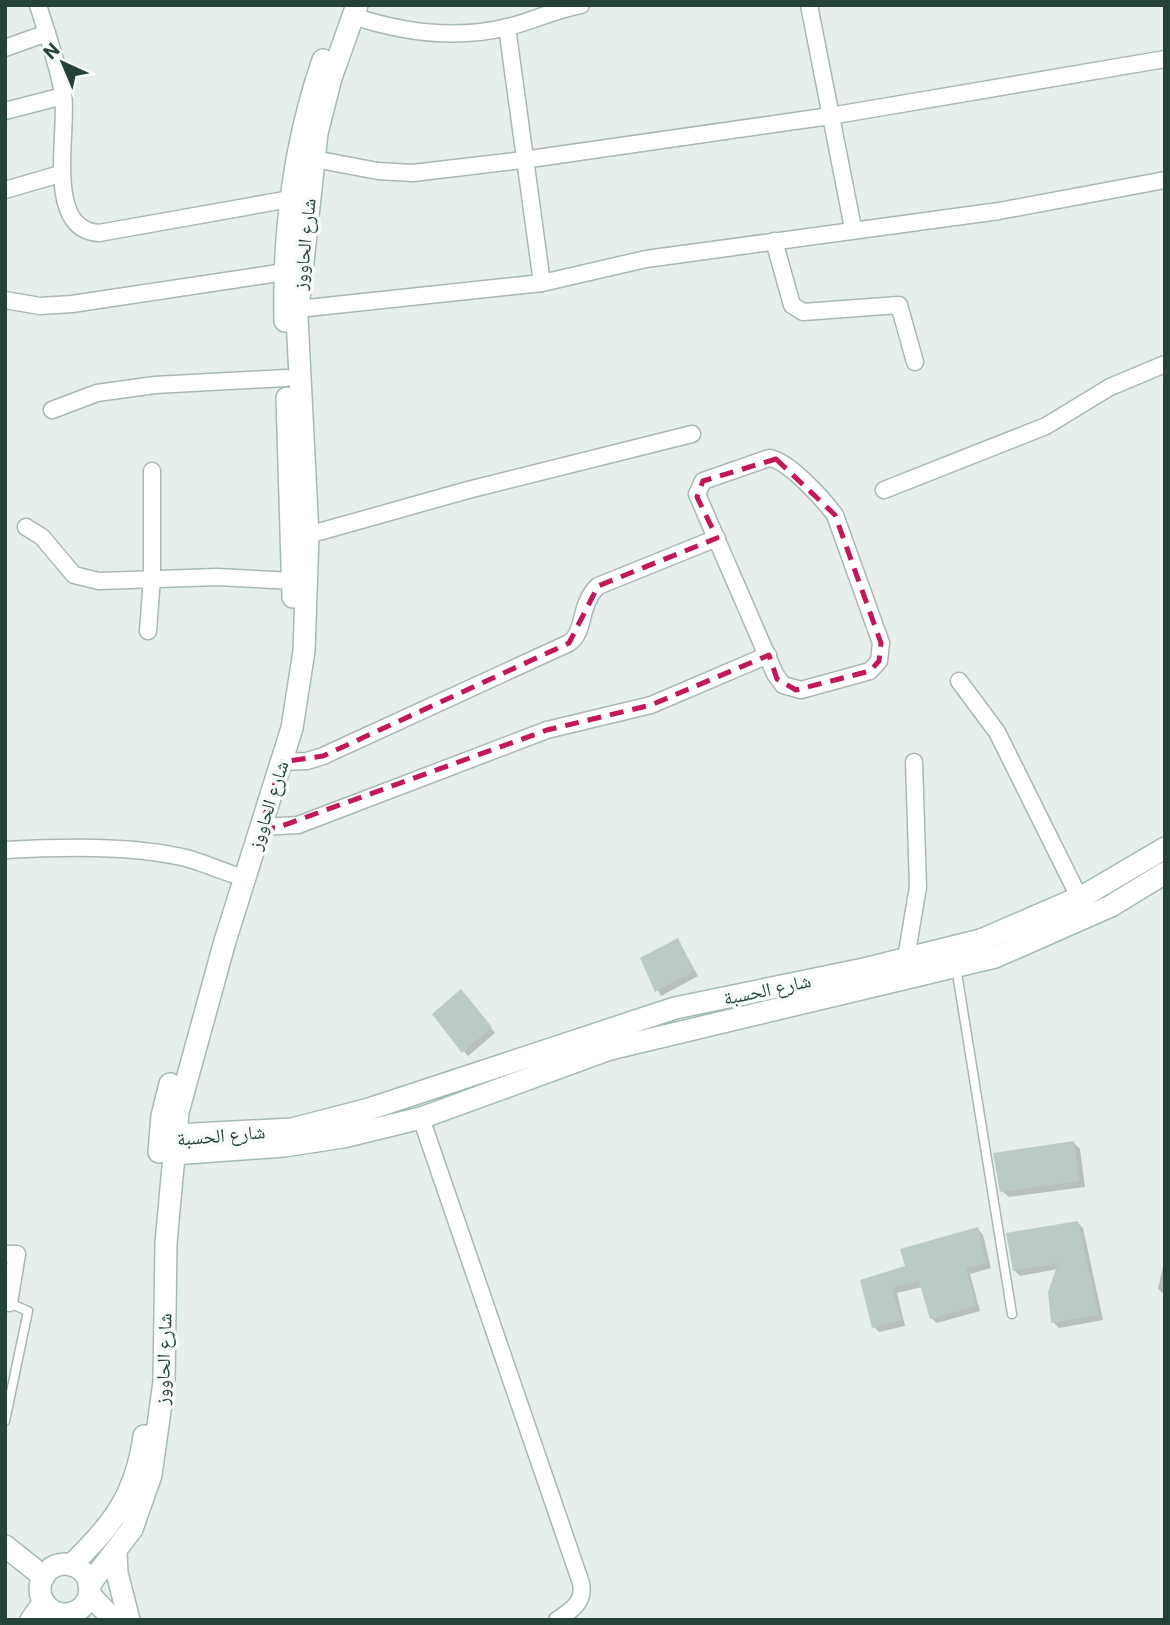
<svg xmlns="http://www.w3.org/2000/svg" width="1170" height="1625" font-family="Roboto,'Noto Naskh Arabic',sans-serif">
	<rect width="100%" height="100%" fill="#e6efeb"/>
	<g fill="#0003">
		<polygon points="678,940 698,976 661,996 642,959"/>
		<polygon points="465,996 495,1033 468,1056 434,1015"/>
		<polygon points="1073,1142 1080,1149 1085,1187 1009,1197 1002,1191"/>
		<polygon points="1077,1222 1083,1228 1103,1320 1059,1328 1053,1322 1058,1269 1020,1276 1014,1270"/>
		<polygon points="978,1229 983,1235 991,1268 970,1274 980,1311 937,1323 931,1318 922,1287 897,1293 905,1326 879,1332 874,1327 862,1281 907,1268"/>
		<polygon points="1165,1257 1165,1295 1158,1289"/>
	</g>
	<g fill="#bbcac4">
		<polygon points="678,938 694,971 655,992 640,958"/>
		<polygon points="461,989 492,1027 462,1053 432,1014"/>
		<polygon points="1074,1141 1079,1181 1000,1192 993,1153"/>
		<polygon points="1078,1221 1098,1315 1051,1323 1048,1292 1058,1263 1013,1271 1006,1233"/>
		<polygon points="978,1227 986,1263 966,1268 976,1306 930,1319 919,1281 892,1288 901,1320 872,1328 860,1280 905,1266 900,1249"/>
	</g>
	<g fill="none" stroke-linecap="round" stroke-linejoin="round">
		<defs>
			<g id="service">
				<polyline points="956,967 1012,1314"/>
				<polyline points="5,1421 28,1311 9,1303"/>
			</g>
			<g id="minor">
				<path d="M38,5C47,34 58,64 63,94C69,130 43,230 99,233L290,199"/>
				<polyline points="809,5 853,228"/>
				<path d="M353,16C404,33 455,40 508,27C533,21 556,9 581,5"/>
				<polyline points="507,27 542,283"/>
				<polyline points="5,48 47,33"/>
				<polyline points="5,111 63,96"/>
				<polyline points="314,159 378,171 413,173 523,160 830,116 1165,59"/>
				<polyline points="5,190 60,174"/>
				<polyline points="774,241 792,305 803,312 899,305 915,362"/>
				<polyline points="5,300 40,306 72,304 285,272"/>
				<polyline points="298,309 542,283 646,259 999,211 1165,180"/>
				<polyline points="52,410 97,393 155,385 286,378"/>
				<path d="M769,458C788,460 823,499 835,515L881,643L879,661L870,671L801,690L783,685L775,674L697,494L703,481Z"/>
				<polyline points="884,490 1046,426 1110,387 1165,364"/>
				<polyline points="26,527 42,537 74,575 99,581 217,577 293,581"/>
				<polyline points="308,535 468,490 692,434"/>
				<polyline points="148,631 152,578 152,471"/>
				<polyline points="959,681 997,732 1079,897"/>
				<path d="M282,762L307,761L323,756L569,643C586,632 578,605 598,586L717,538"/>
				<polyline points="261,827 298,825 547,730 651,705 768,655"/>
				<path d="M5,850C61,847 131,845 186,858C201,862 217,869 232,874"/>
				<polyline points="906,958 918,887 914,762"/>
				<path d="M421,1118L581,1583C585,1602 572,1610 557,1620"/>
				<polyline points="5,1254 17,1254 9,1303"/>
			</g>
			<g id="secondary">
				<path d="M285,321C283,231 294,144 323,60"/>
				<polyline points="287,398 293,597"/>
				<polyline points="1165,848 1085,895 981,940 864,969 675,1008 369,1109 292,1129 175,1135 160,1144 173,1154 284,1146 343,1137 421,1118 610,1049 995,957 1111,906 1165,873"/>
				<polyline points="159,1152 162,1116 170,1084"/>
				<polyline points="5,1546 44,1577"/>
				<polyline points="116,1552 117,1573 129,1620"/>
				<circle cx="65" cy="1589" r="25"/>
				<path d="M71,1565C113,1525 136,1495 144,1436"/>
				<polyline points="89,1585 132,1529 151,1475 164,1382 166,1243 178,1112 225,941 292,728 304,651 308,535 297,317 317,133 331,78 357,5"/>
				<polyline points="89,1594 114,1620"/>
				<polyline points="31,1620 44,1602"/>
			</g>
		</defs>
		<use href="#service" stroke="#a8b8b2" stroke-width="11"/>
		<use href="#minor" stroke="#a8b8b2" stroke-width="19"/>
		<use href="#secondary" stroke="#a4bbb3" stroke-width="24"/>
		<use href="#service" stroke="#fff" stroke-width="8"/>
		<use href="#minor" stroke="#fff" stroke-width="16"/>
		<use href="#secondary" stroke="#fff" stroke-width="21"/>
	</g>
	<path fill="none" stroke="#c2185b" stroke-width="5" stroke-dasharray="14 9" stroke-linejoin="round" d="M776,459L835,515L881,643L879,661L870,671L796,690L777,679L769,655L651,705L547,730L276,828L261,827L282,762L323,756L569,643L598,586L717,538L697,497L703,481Z"/>
	<g text-anchor="middle" stroke-width="7" stroke-linejoin="round" paint-order="stroke">
		<g font-size="19" fill="#24423a" stroke="#f7fbf9">
			<text transform="translate(304 244) rotate(-84)" y="7">شارع الحاووز</text>
			<text transform="translate(268 805) rotate(-72)" y="7">شارع الحاووز</text>
			<text transform="translate(767 989) rotate(-12)" y="7">شارع الحسبة</text>
			<text transform="translate(221 1135) rotate(-5)" y="7">شارع الحسبة</text>
			<text transform="translate(163 1359) rotate(-88)" y="7">شارع الحاووز</text>
		</g>
	</g>
	<rect width="1170" height="1625" fill="none" stroke="#24423a" stroke-width="14"/>
	<g transform="translate(63 63) rotate(316)" stroke="#f7fbf9" stroke-width="5" paint-order="stroke">
	<path d="M0-5L12 26L0 18L-12 26Z" fill="#24423a"/>
	<text y="-10" font-size="19" font-weight="bold" text-anchor="middle" fill="#24423a">N</text>
	</g>
</svg>
